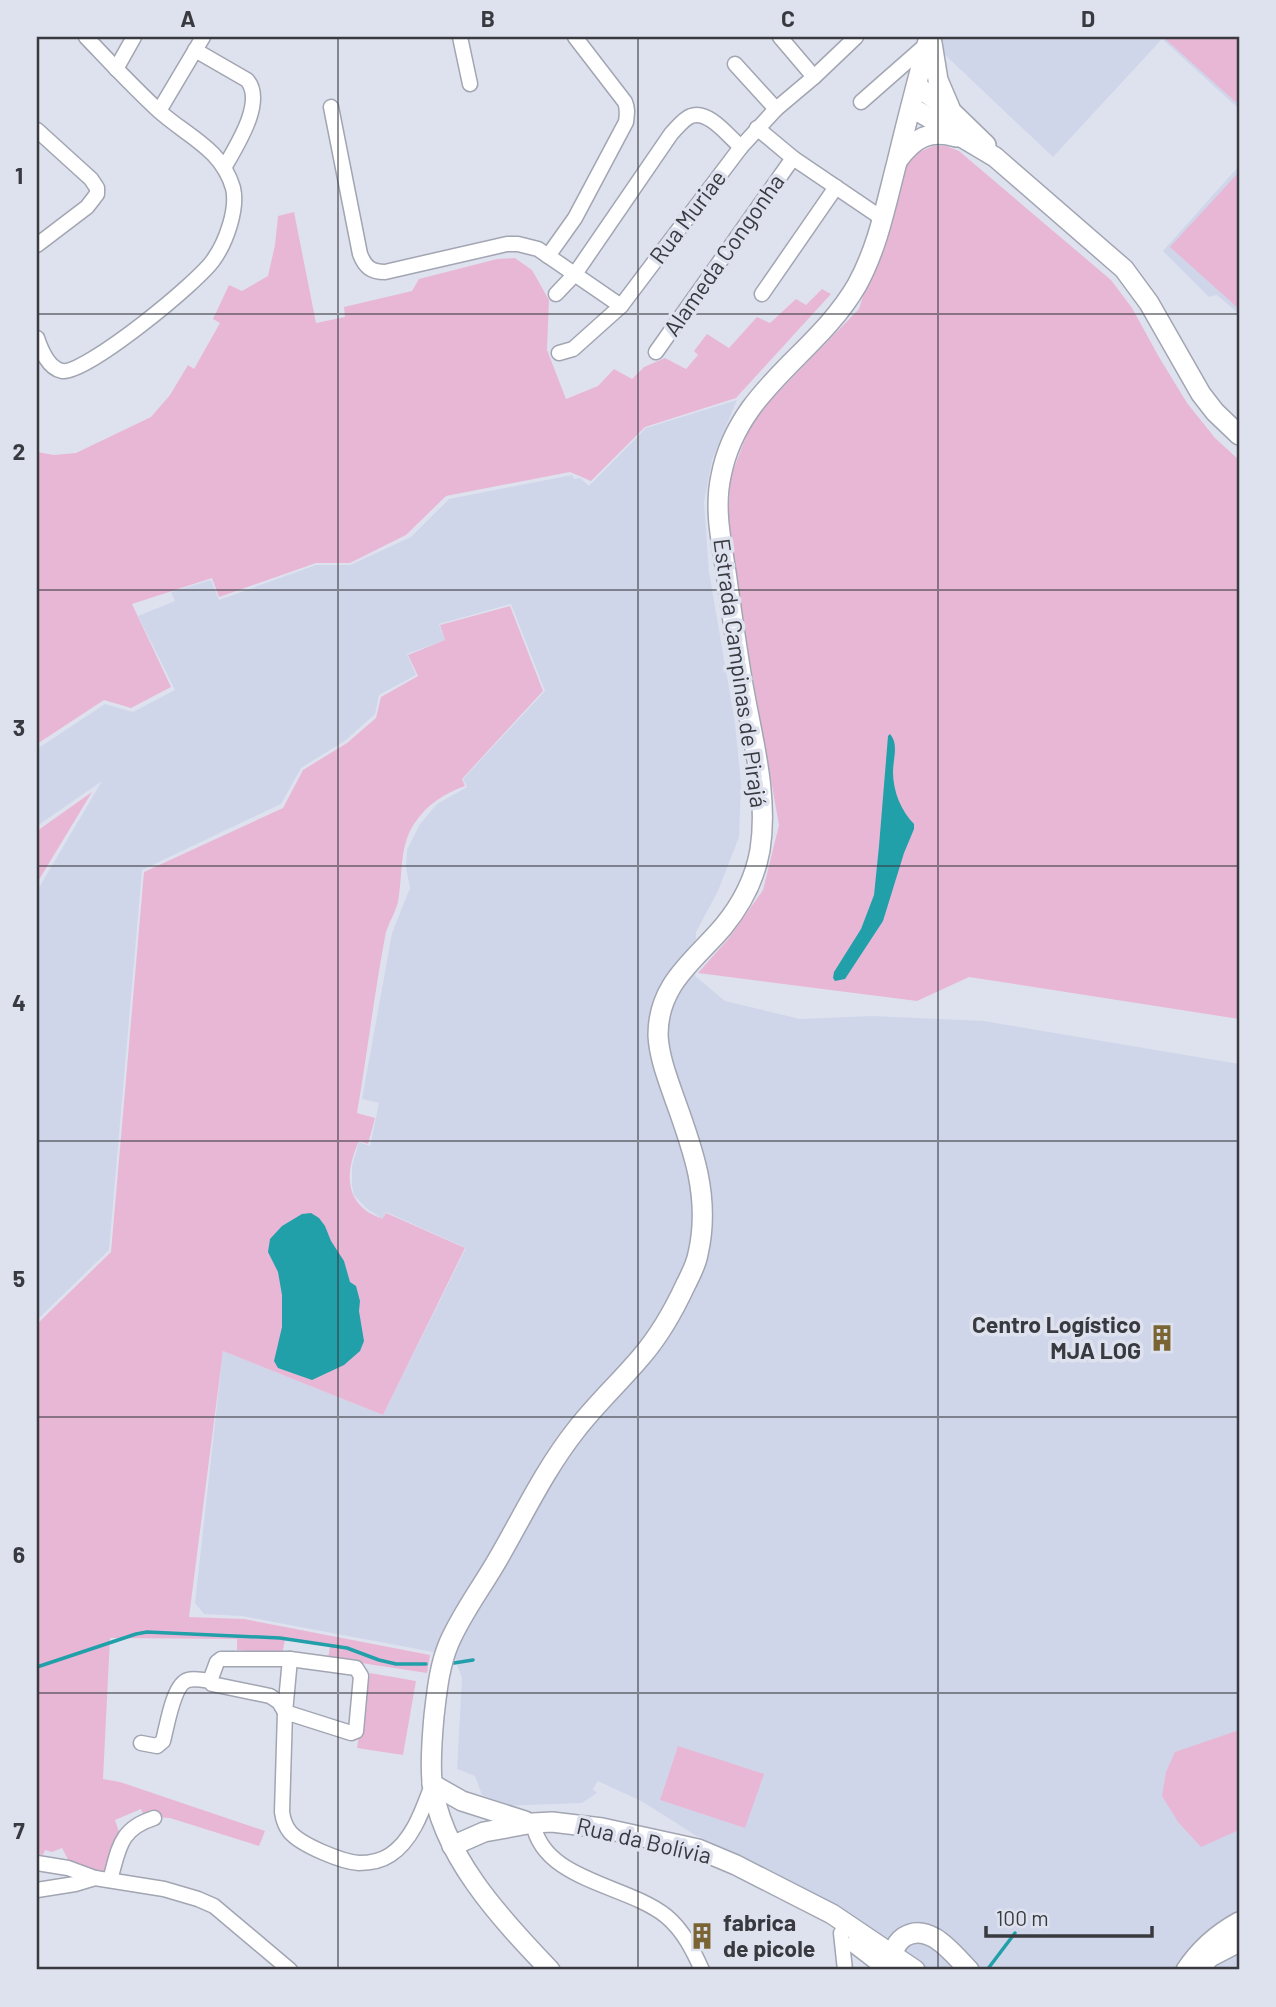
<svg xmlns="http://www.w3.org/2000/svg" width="1276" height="2007" font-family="Barlow,sans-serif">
	<rect width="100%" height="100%" fill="#dee2ef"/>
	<g fill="#d0d6ea">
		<polygon points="940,37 1239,37 1239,109 1162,39 1053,157 941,51 938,42"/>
		<polygon points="1239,166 1239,314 1217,295 1209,297 1163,251"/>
		<polygon points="737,400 712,460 704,502 709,572 735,723 741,784 739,837 718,891 696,932 695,976 725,1001 800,1019 872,1016 984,1021 1239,1064 1239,1970 913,1970 847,1918 765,1868 695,1835 643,1802 598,1781 593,1789 597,1793 582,1803 499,1806 495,1800 482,1795 475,1776 457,1769 462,1678 454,1656 242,1616 204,1614 195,1603 223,1351 383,1415 466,1248 386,1212 382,1219 366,1208 354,1195 352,1186 352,1166 359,1142 370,1146 379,1103 362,1099 392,933 410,888 406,867 407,850 420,824 437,804 467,787 463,779 545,691 511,604 439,624 445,640 407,654 416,675 379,695 375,714 346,740 301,768 281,804 142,870 109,1250 37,1320 37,891 102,781 37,826 37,749 105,704 133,712 175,690 138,616 175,601 171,592 211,580 219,600 316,565 350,565 411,537 449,499 572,475 574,479 580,478 589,486 646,428"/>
	</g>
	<g fill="#e9b7d6">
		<polygon points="1163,37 1239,37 1239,105"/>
		<polygon points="933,146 946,146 959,151 1111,280 1132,308 1159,357 1187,403 1215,438 1239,460 1239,1019 969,977 917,1001 698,973 729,938 763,890 779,825 728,538 730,479 753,418 859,309 905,165 913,155"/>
		<polygon points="1239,172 1239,309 1170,247"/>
		<polygon points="294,212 316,323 345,317 344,307 412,291 419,279 497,259 515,258 532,270 549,300 547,350 566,399 598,386 614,369 632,379 644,367 665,358 686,369 698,355 694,351 707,334 729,348 757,317 770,323 796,299 806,305 822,289 831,294 736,398 645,427 591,481 570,472 446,496 406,535 350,563 316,563 219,597 212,578 132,604 171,687 131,708 104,700 37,744 37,452 54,455 76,453 151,417 170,395 188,365 194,369 220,323 213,319 229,285 242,291 268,276 275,245 278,216"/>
		<path d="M510,606L543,691L462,779L465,786C444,794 427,804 414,824C399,847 403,875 398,902C395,914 387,925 385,937C374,996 367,1055 357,1113L375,1118L368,1144L359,1141C349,1163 343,1190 363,1208C368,1213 376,1216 382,1219L386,1213L465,1248L383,1415L223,1351L189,1617L244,1619L430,1655L427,1673L328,1658L330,1646L285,1640L282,1654L237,1650V1639L110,1638L103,1779L120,1782L265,1831L259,1846L170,1818L156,1817L146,1821L141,1809L115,1820L120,1835L110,1872L100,1876L72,1867L62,1848L52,1852L45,1850L43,1855L37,1854V1324L111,1252L144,872L283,808L303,770L347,743L376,718L381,697L418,676L408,655L445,640L440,625Z"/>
		<polygon points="92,792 37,883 37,831"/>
		<polygon points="370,1673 416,1681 403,1755 357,1748"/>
		<polygon points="1239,1730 1239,1830 1201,1847 1178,1822 1162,1796 1166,1772 1175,1752"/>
		<polygon points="678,1746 764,1774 745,1828 660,1800"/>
	</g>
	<g fill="#21a0aa">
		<path d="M890,734C899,744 893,759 893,772C893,791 901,811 914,824V829L904,853L883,921L845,979L835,981L833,978L834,972L861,929L874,895L879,846L888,736Z"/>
		<polygon points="311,1213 319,1218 325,1226 331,1241 344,1261 350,1282 356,1286 360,1301 359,1311 364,1341 360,1351 344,1365 312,1380 278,1368 274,1361 282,1327 282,1295 278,1272 268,1252 270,1239 282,1226 302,1214"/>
	</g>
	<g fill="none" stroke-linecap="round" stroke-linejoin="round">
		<g stroke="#21a0aa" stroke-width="3.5">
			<polyline points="454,1663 473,1660"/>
			<polyline points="37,1667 136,1634 147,1632 280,1638 347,1648 379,1660 396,1664 426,1664"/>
			<polyline points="987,1970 1015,1933"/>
		</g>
		<defs>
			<g id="street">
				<polyline points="460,37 470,84"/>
				<polyline points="780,37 814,77"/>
				<path d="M195,50L247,80C266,102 235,148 224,168"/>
				<polyline points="735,64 776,109"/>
				<polyline points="116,69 134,37"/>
				<polyline points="861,102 927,44"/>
				<path d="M331,107L360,254C365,267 371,272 385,272L507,244H518L538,249L621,306"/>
				<polyline points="159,111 203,37"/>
				<polyline points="757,128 793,158 883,219"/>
				<polyline points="37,130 91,179 97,188 97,194 87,207 37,245"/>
				<path d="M548,256L575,218L626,122C627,114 628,109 625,102L575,37"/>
				<path d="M556,294L575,274L671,134C677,128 683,119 691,116C708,109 729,137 741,147"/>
				<polyline points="762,294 836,187"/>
				<path d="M37,338C41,350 48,368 62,371C85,375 200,281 214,259C226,242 238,209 233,188C221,147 184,135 157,109C132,86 109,61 86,37"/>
				<polyline points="656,352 793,158"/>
				<polyline points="559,353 573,349 621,306 741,147 776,109 814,77 856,37"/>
				<polygon points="221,1659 290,1659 356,1668 361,1676 356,1731 351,1733 285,1712 279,1702 270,1696 212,1684 210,1681 217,1662"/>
				<path d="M290,1659L285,1712L282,1812C283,1819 285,1826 290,1832C301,1845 342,1862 359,1863C370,1863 381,1861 390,1855C413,1840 423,1809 432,1785"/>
				<path d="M141,1743L157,1746L163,1741C167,1727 173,1684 188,1680C194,1678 204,1680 210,1681"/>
				<path d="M533,1823C543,1881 626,1884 666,1916C683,1930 693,1950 702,1970"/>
				<polyline points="37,1863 68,1868 95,1878 164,1889 198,1899 214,1906 290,1970"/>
				<path d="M110,1880C119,1849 119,1829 154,1818"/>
				<polyline points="37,1890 75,1884 95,1878"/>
				<polyline points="841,1933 845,1970"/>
			</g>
			<g id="secondary">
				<polyline points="932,43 938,80 950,108"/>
				<polyline points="917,86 952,112 986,145"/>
				<polyline points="911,107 995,157 1124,269 1149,303 1201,394 1215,412 1239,435"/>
				<path d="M898,160C914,138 930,129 956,137"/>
				<polyline points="432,1784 462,1801 525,1821"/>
				<polyline points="452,1846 484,1832 533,1823 552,1822 602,1828 698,1849 736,1865 832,1914 915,1970"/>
				<polyline points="856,1944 890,1970"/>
				<path d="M895,1967C893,1954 893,1945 904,1937C929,1921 953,1954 969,1970"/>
				<polyline points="1199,1969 1210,1957 1239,1942"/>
				<path d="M550,1970C501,1919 440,1854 432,1781C430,1760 432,1738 434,1716C437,1691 439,1667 449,1643C462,1613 482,1587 498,1559C523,1516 545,1469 576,1430C596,1404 620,1382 641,1357C660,1335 674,1310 686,1284C691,1274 696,1265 698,1254C711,1198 693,1149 674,1097C667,1077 659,1056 658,1035C658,984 694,961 723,927C741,905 755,879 760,850C769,793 751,734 742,679C736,643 731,608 726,572C721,540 714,508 721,476C738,388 816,356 857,285C878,247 886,204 897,162C907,120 918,78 929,37"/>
				<path d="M1186,1970C1200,1949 1217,1934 1239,1922"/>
			</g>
		</defs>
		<use href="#street" stroke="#a2a5b2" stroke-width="17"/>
		<use href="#secondary" stroke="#a2a5b2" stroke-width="22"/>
		<use href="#street" stroke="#fff" stroke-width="14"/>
		<use href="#secondary" stroke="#fff" stroke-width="19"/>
	</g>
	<path fill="none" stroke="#383a3f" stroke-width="2" stroke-opacity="0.55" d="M338,37V1970M638,37V1970M938,37V1970M37,314H1239M37,590H1239M37,866H1239M37,1141H1239M37,1417H1239M37,1693H1239"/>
	<defs>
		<symbol id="building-bare" viewBox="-9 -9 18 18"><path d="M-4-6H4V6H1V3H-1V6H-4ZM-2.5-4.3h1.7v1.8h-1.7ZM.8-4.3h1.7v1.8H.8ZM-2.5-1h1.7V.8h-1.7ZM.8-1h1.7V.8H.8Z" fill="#7a6433" stroke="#dee2ef" stroke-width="2.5" paint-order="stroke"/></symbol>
	</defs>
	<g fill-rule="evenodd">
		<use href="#building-bare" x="1143" y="1319" width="38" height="38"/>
		<use href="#building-bare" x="683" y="1917" width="38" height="38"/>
	</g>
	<g text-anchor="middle" stroke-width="7" stroke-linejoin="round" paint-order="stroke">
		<g font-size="23" fill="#383a3f" stroke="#dee2ef">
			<text transform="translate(688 217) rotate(-53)" y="8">Rua Muriae</text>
			<text transform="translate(724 255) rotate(-55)" y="8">Alameda Congonha</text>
			<text transform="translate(740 673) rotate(82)" y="8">Estrada Campinas de Pirajá</text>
			<text transform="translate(644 1841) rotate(13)" y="8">Rua da Bolívia</text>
		</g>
		<g font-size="23" font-weight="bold" fill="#383a3f" stroke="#dee2ef" text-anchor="end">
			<text x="1141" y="1333">Centro Logístico<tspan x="1141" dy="26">MJA LOG</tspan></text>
			<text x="723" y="1931" text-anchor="start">fabrica<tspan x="723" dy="26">de picole</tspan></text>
		</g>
	</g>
	<rect width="1276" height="2007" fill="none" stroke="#dee2ef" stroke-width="77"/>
	<path d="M986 1926v10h166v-10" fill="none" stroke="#383a3f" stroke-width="3.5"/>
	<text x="996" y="1926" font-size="21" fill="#383a3f" stroke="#dee2ef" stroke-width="5" paint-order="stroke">100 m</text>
	<rect x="38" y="38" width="1200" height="1930" fill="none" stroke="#383a3f" stroke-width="2.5"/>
	<g font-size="23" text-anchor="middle" font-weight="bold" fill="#383a3f">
		<text x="188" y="27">A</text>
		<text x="488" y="27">B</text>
		<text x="788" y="27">C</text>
		<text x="1088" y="27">D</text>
		<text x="19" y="184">1</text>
		<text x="19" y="460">2</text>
		<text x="19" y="736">3</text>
		<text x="19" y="1011">4</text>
		<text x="19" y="1287">5</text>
		<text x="19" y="1563">6</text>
		<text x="19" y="1839">7</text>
	</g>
</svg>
